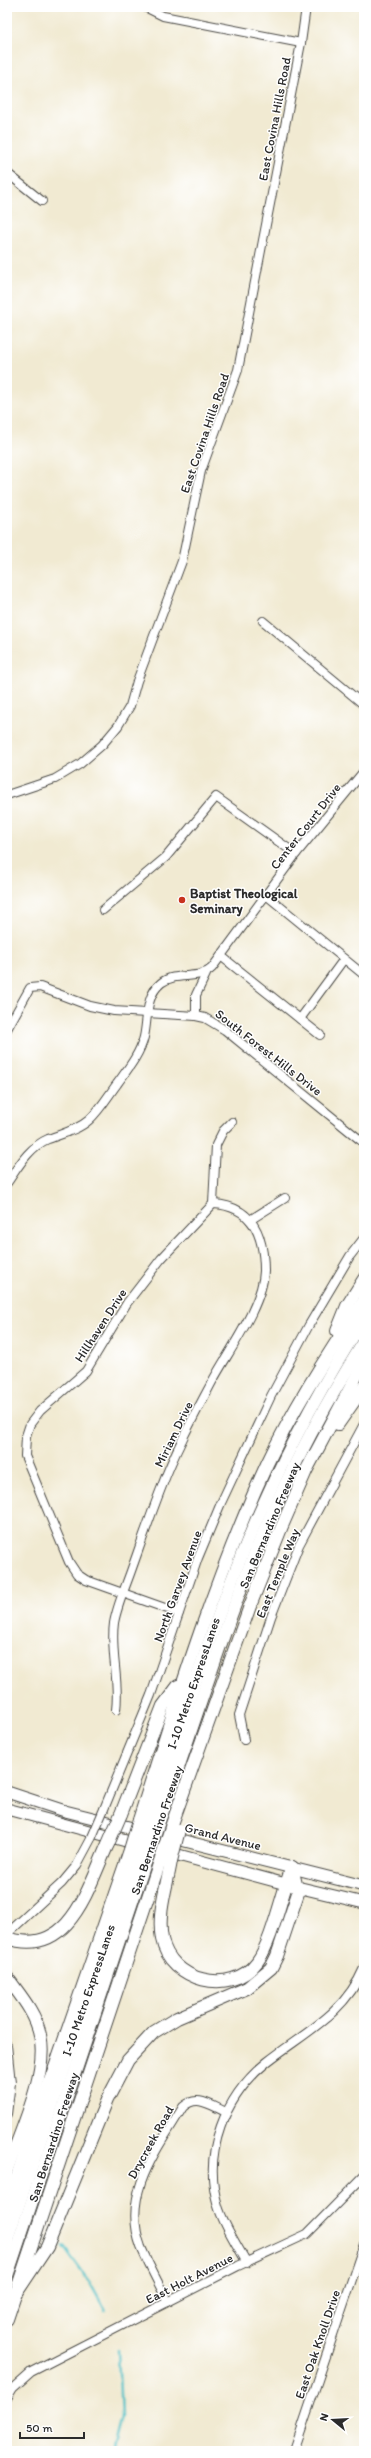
<svg xmlns="http://www.w3.org/2000/svg" width="371" height="2458" font-family="Itim,sans-serif">
	<rect width="100%" height="100%" fill="#fff"/>
	<filter id="ink" filterUnits="userSpaceOnUse"><feTurbulence type="fractalNoise" baseFrequency=".025" numOctaves="2"/><feDisplacementMap in="SourceGraphic" scale="8" xChannelSelector="R" yChannelSelector="G"/><feConvolveMatrix kernelMatrix="1 2 1 2 8 2 1 2 1" color-interpolation-filters="sRGB"/></filter>
	<filter id="wash" filterUnits="userSpaceOnUse"><feTurbulence type="fractalNoise" baseFrequency=".012" numOctaves="4" result="noise"/><feDisplacementMap in="SourceGraphic" scale="16" xChannelSelector="R" yChannelSelector="G"/><feGaussianBlur stdDeviation="0.9" result="paint"/><feColorMatrix in="noise" values="0 0 0 0 0 0 0 0 0 0 0 0 0 0 0 0 0 1.4 0 .05"/><feComposite in="paint" operator="in"/></filter>
	<g filter="url(#wash)">
		<rect width="100%" height="100%" fill="#f1ead2"/>
		<g fill="none" stroke-linecap="round" stroke-linejoin="round">
			<g stroke="#53c1c7" stroke-width="2.5">
				<polyline points="63,2246 90,2283 105,2310"/>
				<polyline points="112,2451 121,2416 118,2350"/>
			</g>
		</g>
	</g>
	<g filter="url(#ink)">
		<g fill="none" stroke-linecap="round" stroke-linejoin="round">
			<defs>
				<g id="minor">
					<polyline points="145,7 163,16 301,43"/>
					<polyline points="7,173 42,201"/>
					<polyline points="263,621 364,705"/>
					<polyline points="7,795 55,779 80,764 102,745 118,726 130,706 137,681 182,561 201,471 238,370 301,43 306,7"/>
					<polyline points="266,895 364,975"/>
					<polyline points="103,910 166,857 216,797 296,854"/>
					<polyline points="221,956 320,1035"/>
					<polyline points="196,1016 196,995 206,974"/>
					<polyline points="300,1019 344,959"/>
					<polyline points="7,1029 30,988 40,987 90,1006 114,1011 196,1016 205,1018 225,1030 364,1143"/>
					<path d="M7,1183C18,1167 29,1147 48,1139C61,1134 78,1130 89,1120C100,1110 108,1096 117,1084C127,1070 140,1054 144,1037C148,1019 145,996 161,983C176,971 199,981 212,968L296,854L364,771"/>
					<polyline points="250,1220 285,1198"/>
					<polyline points="179,1613 86,1580 77,1574 69,1562 25,1456 26,1436 30,1424 40,1411 86,1371 127,1303 161,1259 213,1204 216,1145 223,1131 232,1122"/>
					<path d="M116,1710C120,1681 110,1652 114,1623C117,1606 125,1588 131,1571C141,1543 151,1514 162,1486C175,1451 194,1416 212,1382C228,1352 263,1305 264,1271C264,1234 252,1206 213,1204"/>
					<polyline points="244,1740 239,1715 271,1617 299,1545 364,1424"/>
					<polyline points="104,1809 151,1695 198,1558 221,1503 271,1396 309,1325 350,1256 364,1238"/>
					<polyline points="7,1934 62,1883 77,1865 92,1837"/>
					<polyline points="7,2045 11,2083 7,2114"/>
					<path d="M247,2263C237,2245 224,2226 218,2206C202,2152 225,2096 267,2062C305,2032 344,2015 364,1968"/>
					<path d="M168,2302C159,2284 149,2266 141,2247C121,2194 157,2150 183,2107C197,2094 210,2105 226,2112"/>
					<polyline points="7,2398 13,2388 31,2372 238,2266 307,2234 364,2176"/>
					<polyline points="294,2451 364,2244"/>
				</g>
				<g id="major">
					<polyline points="7,1792 65,1811 364,1886"/>
					<polyline points="7,1809 297,1887 364,1903"/>
				</g>
				<g id="highway">
					<polyline points="337,1331 347,1306 364,1279"/>
					<polyline points="338,1424 364,1387"/>
					<polyline points="121,1814 163,1706 178,1686"/>
					<path d="M139,1820C177,1700 214,1579 267,1464C294,1407 328,1353 364,1301"/>
					<path d="M148,1822C185,1716 217,1606 264,1503C292,1440 326,1378 364,1319"/>
					<path d="M158,1824C189,1741 214,1656 247,1573C278,1493 318,1415 364,1342"/>
					<polyline points="171,1827 250,1606 282,1526 306,1471 364,1362"/>
					<path d="M171,1861C167,1886 157,1913 162,1939C170,1981 231,1997 257,1962C272,1942 282,1893 292,1867"/>
					<path d="M7,1938C70,1959 88,1887 108,1844"/>
					<path d="M7,1977C19,1994 36,2013 40,2035C49,2072 20,2133 7,2169"/>
					<polyline points="7,2205 130,1850"/>
					<polyline points="7,2239 137,1852"/>
					<polyline points="7,2276 148,1854"/>
					<polyline points="15,2295 47,2247 107,2100 128,2060 154,2032 177,2018 247,1988 271,1968 277,1956 298,1893 292,1867"/>
					<polyline points="7,2319 161,1858"/>
				</g>
			</defs>
			<use href="#minor" stroke="#494844" stroke-width="10"/>
			<use href="#major" stroke="#494844" stroke-width="13"/>
			<use href="#highway" stroke="#494844" stroke-width="14"/>
			<use href="#minor" stroke="#fff" stroke-width="8"/>
			<use href="#major" stroke="#fff" stroke-width="11"/>
			<use href="#highway" stroke="#fff" stroke-width="12"/>
			<defs>
				<polyline id="minor-bridge" points="92,1837 104,1809"/>
				<g id="highway-bridge">
					<polyline points="108,1844 121,1814"/>
					<polyline points="130,1850 139,1820"/>
					<polyline points="137,1852 148,1822"/>
					<polyline points="148,1854 158,1824"/>
					<polyline points="161,1858 171,1827"/>
					<polyline points="171,1861 179,1830"/>
				</g>
			</defs>
			<use href="#minor-bridge" stroke="#494844" stroke-width="10" stroke-linecap="butt"/>
			<use href="#highway-bridge" stroke="#494844" stroke-width="14" stroke-linecap="butt"/>
			<use href="#minor-bridge" stroke="#fff" stroke-width="8"/>
			<use href="#highway-bridge" stroke="#fff" stroke-width="12"/>
		</g>
	</g>
	<circle fill="#c8321e" stroke="#fff" stroke-width="1.5" cx="182" cy="900" r="4"/>
	<g text-anchor="middle" stroke-width="3" stroke-linejoin="round" paint-order="stroke">
		<g font-size="13" fill="#2b2b2b" stroke="#fff">
			<text transform="translate(274 119) rotate(-79)" y="5">East Covina Hills Road</text>
			<text transform="translate(204 433) rotate(-71)" y="5">East Covina Hills Road</text>
			<text transform="translate(305 826) rotate(-52)" y="5">Center Court Drive</text>
			<text transform="translate(269 1052) rotate(38)" y="5">South Forest Hills Drive</text>
			<text transform="translate(100 1325) rotate(-57)" y="5">Hillhaven Drive</text>
			<text transform="translate(173 1434) rotate(-64)" y="5">Miriam Drive</text>
			<text transform="translate(269 1525) rotate(-67)" y="5">San Bernardino Freeway</text>
			<text transform="translate(277 1573) rotate(-68)" y="5">East Temple Way</text>
			<text transform="translate(177 1586) rotate(-70)" y="5">North Garvey Avenue</text>
			<text transform="translate(193 1683) rotate(-71)" y="5">I-10 Metro ExpressLanes</text>
			<text transform="translate(156 1830) rotate(-71)" y="5">San Bernardino Freeway</text>
			<text transform="translate(223 1836) rotate(14)" y="5">Grand Avenue</text>
			<text transform="translate(88 1990) rotate(-71)" y="5">I-10 Metro ExpressLanes</text>
			<text transform="translate(53 2137) rotate(-72)" y="5">San Bernardino Freeway</text>
			<text transform="translate(150 2142) rotate(-61)" y="5">Drycreek Road</text>
			<text transform="translate(189 2278) rotate(-27)" y="5">East Holt Avenue</text>
			<text transform="translate(317 2344) rotate(-71)" y="5">East Oak Knoll Drive</text>
		</g>
		<g font-size="13" font-weight="bold" fill="#2b2b2b" stroke="#fff" text-anchor="start">
			<text x="190" y="898">Baptist Theological<tspan x="190" dy="15">Seminary</tspan></text>
		</g>
	</g>
	<rect width="371" height="2458" fill="none" stroke="#fff" stroke-width="24"/>
	<g transform="translate(333 2420) rotate(288)" stroke="#ffffff" stroke-width="3" paint-order="stroke">
	<path d="M0-3L7 15L0 10L-7 15Z" fill="#2b2b2b"/>
	<text y="-6" font-size="11" font-weight="bold" text-anchor="middle" fill="#2b2b2b">N</text>
	</g>
	<path d="M20 2432v6h64v-6" fill="none" stroke="#2b2b2b" stroke-width="2"/>
	<text x="26" y="2432" font-size="12" fill="#2b2b2b" stroke="#ffffff" stroke-width="3" paint-order="stroke">50 m</text>
</svg>
